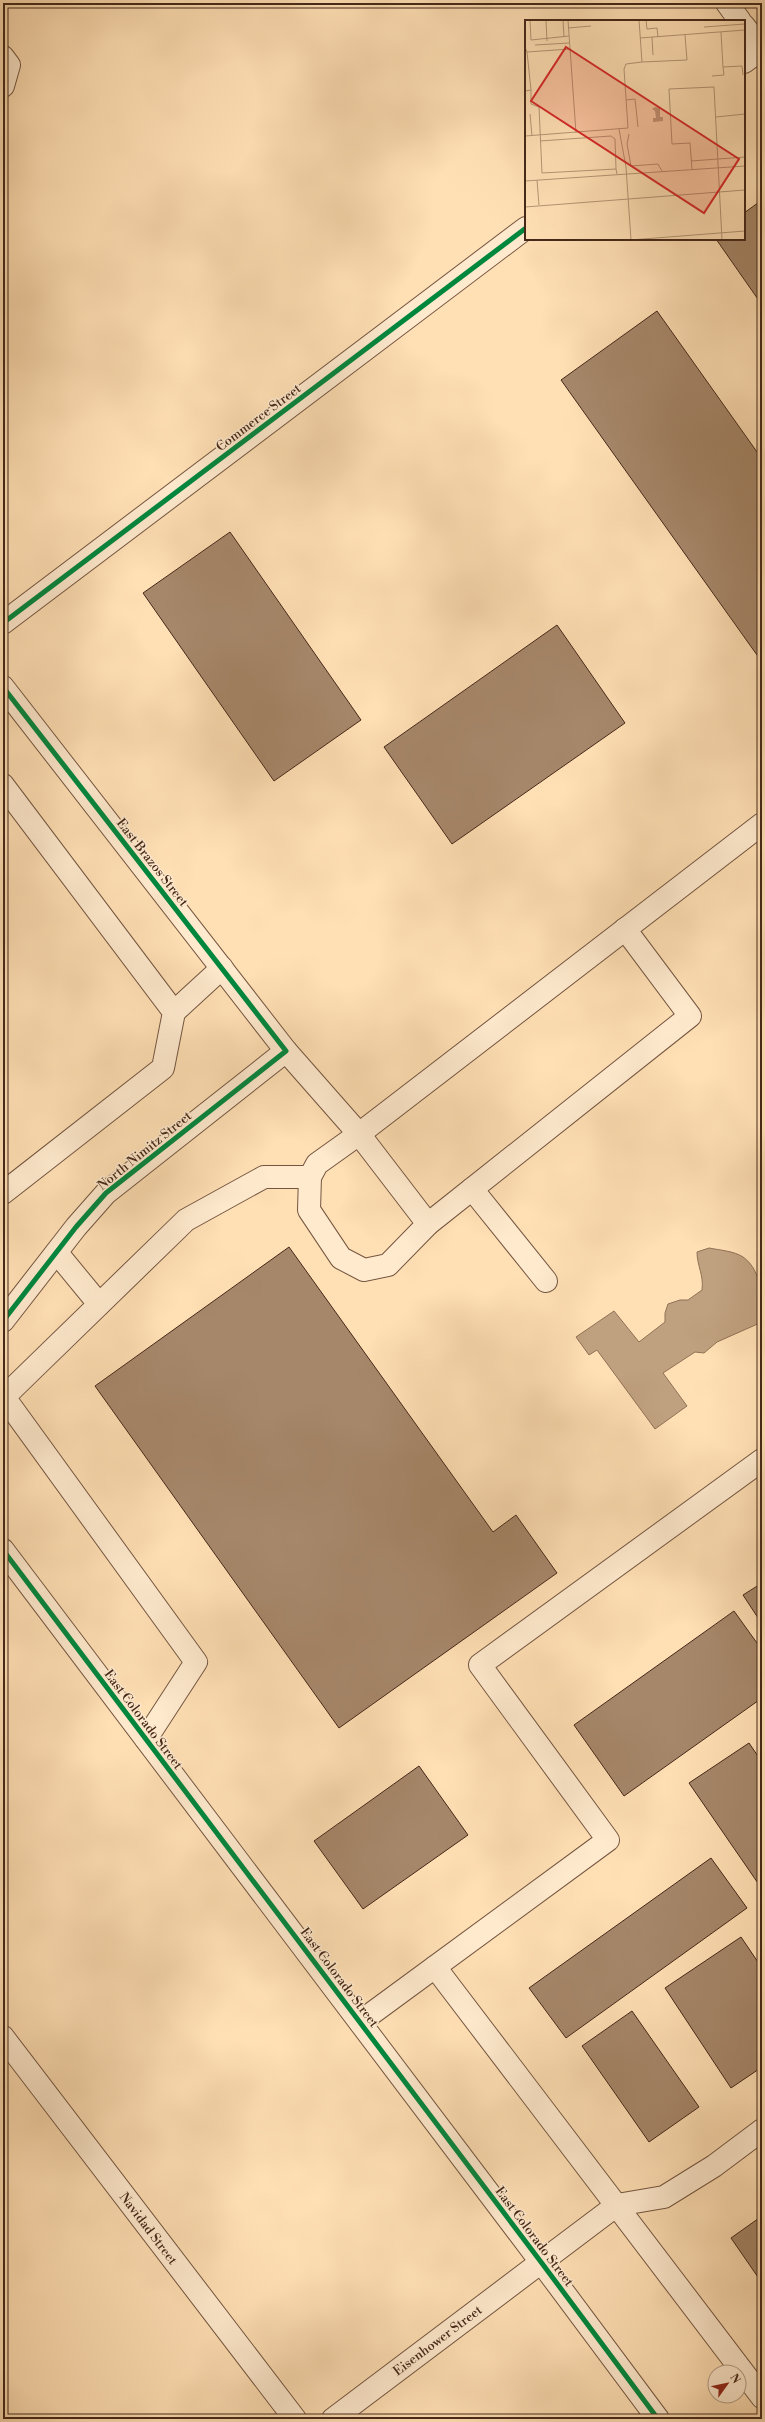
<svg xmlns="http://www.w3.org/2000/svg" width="765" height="2422" font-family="'Libre Bodoni',serif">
	<rect width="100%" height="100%" fill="#ffdfb4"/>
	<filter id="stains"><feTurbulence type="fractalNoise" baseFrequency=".005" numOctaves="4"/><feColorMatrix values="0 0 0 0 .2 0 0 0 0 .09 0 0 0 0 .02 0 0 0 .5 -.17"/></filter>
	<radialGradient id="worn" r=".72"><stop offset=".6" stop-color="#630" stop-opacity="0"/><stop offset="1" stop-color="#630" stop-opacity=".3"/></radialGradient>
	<path fill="#c0a17f" stroke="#8f7156" d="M709,1248C719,1250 734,1251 743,1257C763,1271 762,1301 762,1322L717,1342L704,1353L695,1352L663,1373L687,1406L655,1429L597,1350L589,1355L576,1337L614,1311L639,1342L665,1322V1313L668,1304L680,1300H688L702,1290C704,1275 697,1266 697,1252Z"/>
	<g fill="#a6876a" stroke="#452819">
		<polygon points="762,200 762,305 716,239 744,239 744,213"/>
		<polygon points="657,311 762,459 762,662 561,380"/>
		<polygon points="230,532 361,720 274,781 143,593"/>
		<polygon points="557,625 625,723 452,844 384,747"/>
		<polygon points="289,1247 493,1532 516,1515 557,1573 339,1728 95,1386"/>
		<polygon points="762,1583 762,1624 743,1595"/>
		<polygon points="734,1611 762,1650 762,1698 624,1796 574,1725"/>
		<polygon points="749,1743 762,1762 762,1889 689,1783"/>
		<polygon points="419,1766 468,1835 363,1909 314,1841"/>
		<polygon points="711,1858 747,1908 566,2038 529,1988"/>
		<polygon points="741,1937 762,1968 762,2067 731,2088 665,1988"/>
		<polygon points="632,2011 699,2107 649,2142 582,2046"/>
		<polygon points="762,2216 762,2283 731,2238"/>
	</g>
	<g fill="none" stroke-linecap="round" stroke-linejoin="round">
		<defs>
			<g id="minor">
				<polyline points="727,3 740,21"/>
				<polyline points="744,26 762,49"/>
				<polyline points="3,57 9,65 3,86"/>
				<polyline points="744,62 762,49"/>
				<polyline points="3,623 526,228"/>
				<polyline points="3,687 286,1051 359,1134 762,824"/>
				<polyline points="3,785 174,1012 163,1068 3,1193"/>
				<polyline points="174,1012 222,968"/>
				<polygon points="359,1134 428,1224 388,1265 364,1270 341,1258 309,1210 310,1177 317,1164"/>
				<polyline points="472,1189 546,1281"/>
				<polyline points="428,1224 690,1016 625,929"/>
				<polyline points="57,1253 99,1304"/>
				<polyline points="3,1321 76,1227 106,1193 286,1051"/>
				<polyline points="3,1550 541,2262 658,2419"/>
				<polyline points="146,1739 196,1662 4,1397 186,1220 264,1177 310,1177"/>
				<polyline points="435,1967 762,2397"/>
				<polyline points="360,2022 608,1840 480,1665 762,1460"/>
				<polyline points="3,2037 295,2419"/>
				<polyline points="333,2419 617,2205 664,2197 714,2166 762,2130"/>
			</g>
		</defs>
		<use href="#minor" stroke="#745640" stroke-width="24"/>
		<use href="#minor" stroke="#ffeace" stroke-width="22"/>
		<defs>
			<g id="cycleway">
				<polyline points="3,623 526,228"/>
				<polyline points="3,687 286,1051 106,1193 76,1227 3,1321"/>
				<polyline points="3,1550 541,2262 658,2419"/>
			</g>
		</defs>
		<use href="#cycleway" stroke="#ffeace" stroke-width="8"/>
		<use href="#cycleway" stroke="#00873e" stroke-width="5"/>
	</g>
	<g text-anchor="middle" stroke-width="3" stroke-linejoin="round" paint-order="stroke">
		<g font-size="13" fill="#452819" stroke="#ffeace">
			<text transform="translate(258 417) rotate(-37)" y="5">Commerce Street</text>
			<text transform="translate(153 862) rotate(52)" y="5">East Brazos Street</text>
			<text transform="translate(144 1150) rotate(-39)" y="5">North Nimitz Street</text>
			<text transform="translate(144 1719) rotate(53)" y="5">East Colorado Street</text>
			<text transform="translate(340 1977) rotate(53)" y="5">East Colorado Street</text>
			<text transform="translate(149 2228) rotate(53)" y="5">Navidad Street</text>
			<text transform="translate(535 2236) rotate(53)" y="5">East Colorado Street</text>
			<text transform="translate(437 2340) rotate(-37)" y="5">Eisenhower Street</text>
		</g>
	</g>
	<g transform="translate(525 20)">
		<rect width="220" height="220" fill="#ffdfb4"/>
		<path d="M130,87L135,88V97H138V101L128,102V98H131L130,91L127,89Z" fill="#c0a17f"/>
		<path fill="none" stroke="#b59676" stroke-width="1" d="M5,0L6,20L44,16M21,0L22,21M38,0L39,17M43,0L51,113M121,0L122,9L132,8L133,17M179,7L220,4M43,8L66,6M196,12L198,47L217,46L218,55M127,17L128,35M115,18L220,10M10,25L44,23M0,27L2,32L45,29M117,42L162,40L160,15M187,56L199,55L198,47M6,70V84L14,87L17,153L91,149L92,154M0,71L6,70L2,32M101,80L110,79L113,107M5,94L7,116M191,97L220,94M94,109L101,147L106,220M104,114L102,124L106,146L133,144L137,151M0,116L103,108L99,49L101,44L117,42L114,0M15,121L86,116L90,119L91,149M166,141L220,137M167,149L165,123L147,124L144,69L189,67L197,220M12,160L14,185M0,161L220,146M0,187L220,170M105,220L220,211"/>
		<path fill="#d62828" fill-opacity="0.15" stroke="#d62828" stroke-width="2" d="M41,27L214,139L179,193L6,81Z"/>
		<rect width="220" height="220" fill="none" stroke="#452819" stroke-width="2"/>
	</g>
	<rect width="765" height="2422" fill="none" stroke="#ffdfb4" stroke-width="16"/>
	<rect x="4" y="4" width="757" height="2414" fill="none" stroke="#452819" stroke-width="2"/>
	<rect x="8" y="8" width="749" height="2406" fill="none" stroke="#452819"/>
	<g transform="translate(727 2384) rotate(57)"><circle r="19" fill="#ffeace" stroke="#b59c86"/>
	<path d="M0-3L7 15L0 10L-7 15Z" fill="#8f2418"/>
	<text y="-6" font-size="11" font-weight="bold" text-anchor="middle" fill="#452819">N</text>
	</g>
	<rect width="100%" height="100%" filter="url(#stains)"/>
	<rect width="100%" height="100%" fill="url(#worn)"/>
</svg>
